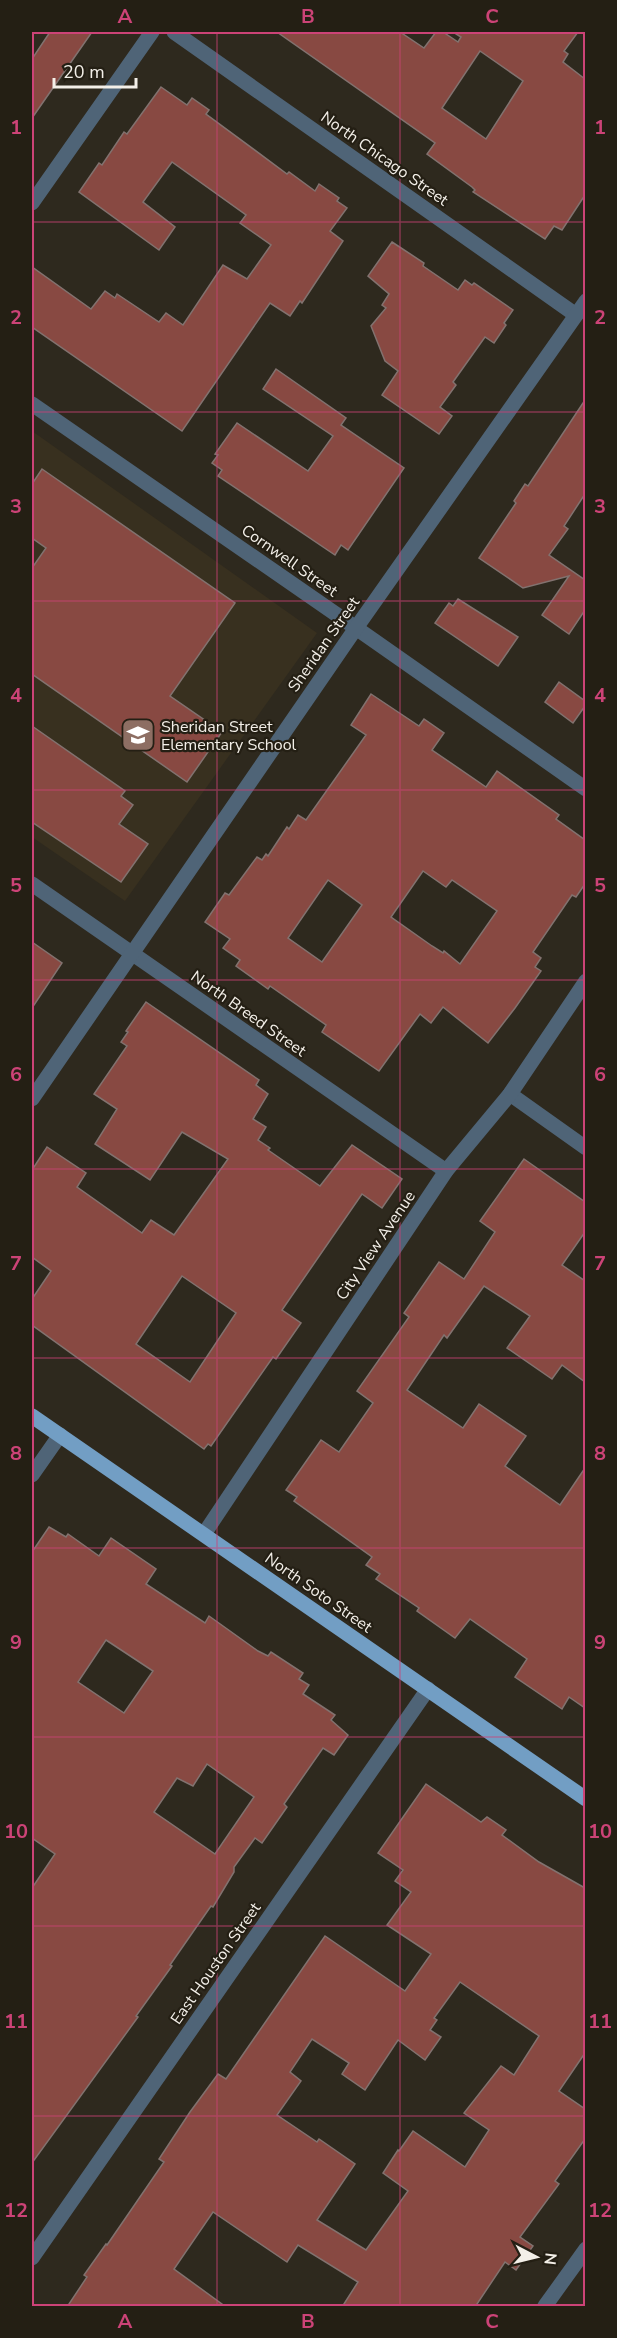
<svg xmlns="http://www.w3.org/2000/svg" width="617" height="2338" font-family="'Nunito Sans',sans-serif">
	<rect width="100%" height="100%" fill="#2e291e"/>
	<polygon fill="#38301f" points="32,431 317,633 125,901 32,837"/>
	<g fill="#884942" stroke="#82726f" stroke-width="1.5" fill-rule="evenodd">
		<polygon points="50,32 92,32 32,118 32,59"/>
		<path d="M277,32H400L424,48L436,32H443L458,42L461,37L453,32H578L564,51L568,54L563,62L585,79V195L562,230L554,226L545,239L473,192L475,190L472,187L427,154L435,143ZM480,51L523,81L486,139L442,108Z"/>
		<polygon points="161,87 187,105 192,98 209,110 206,114 287,174 289,172 315,191 319,184 339,198 337,201 347,208 330,231 343,241 302,303 300,301 290,316 270,303 182,431 32,327 32,267 91,309 105,291 115,298 117,294 159,322 166,313 183,325 223,265 247,279 271,245 240,223 246,215 172,162 143,202 175,227 159,250 79,192 99,163 102,165 124,132 127,134"/>
		<polygon points="392,242 424,263 423,266 458,290 465,280 472,285 474,283 513,310 504,323 506,325 494,343 485,337 453,382 456,385 440,407 452,416 439,434 382,395 398,371 385,361 371,326 386,308 382,305 389,294 368,276"/>
		<polygon points="276,369 346,418 341,425 404,468 348,550 341,545 335,555 218,476 222,470 212,463 218,455 215,454 237,423 308,471 333,436 263,389"/>
		<polygon points="585,400 585,494 564,526 568,529 549,555 585,580 585,610 569,634 542,615 569,576 523,588 479,558 516,503 514,501 525,484 528,486"/>
		<polygon points="42,469 235,603 170,696 222,732 187,782 32,674 32,568 46,548 32,538 32,484"/>
		<polygon points="458,599 518,637 498,666 435,623 449,603 453,606"/>
		<polygon points="559,682 585,701 585,706 573,723 545,702"/>
		<path d="M371,694L419,726L424,719L444,733L432,750L486,787L497,771L559,815L556,819L585,840V884L576,897L572,895L533,952L541,958L535,967L541,971L515,1008L488,1043L443,1007L431,1023L420,1014L379,1071L322,1032L326,1025L270,986L268,989L236,966L240,960L223,948L230,939L205,922L225,893L229,895L257,857L262,860L266,854L268,856L287,827L289,829L298,815L306,820L366,735L351,725ZM423,871L446,887L452,880L497,911L460,964L444,951L443,953L432,946L391,917ZM328,880L362,905L322,962L288,938Z"/>
		<polygon points="32,726 125,791 121,796 133,805 119,824 148,844 121,882 32,822"/>
		<polygon points="32,942 62,963 32,1008"/>
		<path d="M146,1002L259,1080L256,1085L268,1094L253,1119L266,1127L258,1140L270,1148L268,1150L320,1186L352,1145L402,1179L382,1208L362,1194L282,1310L301,1323L276,1359L273,1357L211,1446L208,1444L204,1449L32,1325V1299L51,1271L32,1257V1170L47,1147L86,1173L77,1187L142,1233L151,1220L174,1235L228,1159L182,1132L150,1180L95,1144L117,1109L94,1094L127,1046L121,1042L128,1032L126,1031ZM182,1276L236,1313L190,1382L136,1344Z"/>
		<polygon points="524,1159 585,1202 585,1232 562,1265 585,1281 585,1382 562,1365 552,1379 507,1348 530,1316 484,1286 447,1338 444,1335 407,1390 463,1428 479,1404 526,1436 505,1466 560,1505 585,1468 585,1708 569,1697 562,1709 515,1677 527,1659 470,1619 455,1638 417,1611 419,1608 376,1579 380,1574 366,1565 372,1557 294,1501 297,1497 286,1490 321,1440 339,1452 373,1403 357,1391 409,1317 404,1313 439,1262 464,1279 495,1232 480,1221"/>
		<path d="M49,1527L66,1537L68,1534L99,1556L111,1538L156,1569L146,1584L205,1623L209,1616L258,1651L268,1656L271,1652L303,1673L299,1679L309,1685L303,1694L335,1715L331,1720L348,1735L334,1755L323,1748L284,1804L287,1807L262,1843L255,1838L234,1867V1872L213,1907L211,1906L170,1965L172,1966L136,2016L138,2017L32,2163V1888L55,1854L32,1838V1552ZM106,1640L153,1671L124,1713L78,1682ZM207,1764L254,1797L215,1854L154,1812L177,1778L193,1786Z"/>
		<path d="M426,1784L481,1822L487,1817L506,1830L502,1835L539,1862L585,1888V2053L559,2091L585,2109V2139L555,2181L559,2184L520,2237L533,2246L516,2270L505,2262L475,2307H342L358,2282L298,2245L287,2262L213,2212L174,2269L226,2307H67L87,2277L84,2275L106,2244L107,2245L164,2162L159,2159L190,2112L218,2074L226,2079L325,1936L405,1991L431,1954L387,1925L411,1892L395,1881L403,1870L378,1853ZM460,1982L539,2036L514,2075L501,2066L464,2113L489,2130L465,2167L413,2131L399,2151L398,2150L383,2173L408,2191L366,2250L317,2220L355,2164L319,2139L317,2142L277,2115L301,2081L290,2072L312,2039L349,2063L342,2074L365,2090L398,2040L425,2060L441,2037L430,2030L437,2020L434,2018Z"/>
	</g>
	<g fill="none" stroke-linecap="round" stroke-linejoin="round">
		<g stroke="#4f6477" stroke-width="15">
			<polyline points="174,32 576,315"/>
			<polyline points="32,203 152,32"/>
			<polyline points="32,404 356,628 586,789"/>
			<polyline points="32,884 446,1171"/>
			<polyline points="510,1094 586,1148"/>
			<polyline points="32,1099 356,628 586,301"/>
			<polyline points="32,1475 60,1435"/>
			<polyline points="204,1534 446,1171 510,1094 586,981"/>
			<polyline points="32,2258 428,1689"/>
			<polyline points="545,2306 586,2249"/>
		</g>
		<polyline stroke="#729ec4" stroke-width="15" points="32,1416 586,1799"/>
	</g>
	<path fill="none" stroke="#cc4377" stroke-width="1.5" stroke-opacity="0.55" d="M217,32V2306M400,32V2306M32,222H586M32,412H586M32,601H586M32,790H586M32,980H586M32,1169H586M32,1358H586M32,1548H586M32,1737H586M32,1926H586M32,2116H586"/>
	<defs>
		<symbol id="school-square" viewBox="-11 -11 22 22"><rect x="-9" y="-9" width="18" height="18" rx="4" fill="#8d6e63" stroke="#241f14"/><path d="M0-5L7-2L0 1L-7-2ZM-4 1L0 2.5L4 1V4Q0 6-4 4Z" fill="#fff"/></symbol>
	</defs>
	<g fill-rule="evenodd">
		<use href="#school-square" x="119" y="716" width="38" height="38"/>
	</g>
	<g text-anchor="middle" stroke-width="4.5" stroke-linejoin="round" paint-order="stroke">
		<g font-size="16" fill="#f3efe8" stroke="#241f14">
			<text transform="translate(385 158) rotate(35)" y="6">North Chicago Street</text>
			<text transform="translate(290 560) rotate(35)" y="6">Cornwell Street</text>
			<text transform="translate(323 644) rotate(-55)" y="6">Sheridan Street</text>
			<text transform="translate(249 1013) rotate(35)" y="6">North Breed Street</text>
			<text transform="translate(375 1245) rotate(-56)" y="6">City View Avenue</text>
			<text transform="translate(319 1592) rotate(35)" y="6">North Soto Street</text>
			<text transform="translate(215 1963) rotate(-55)" y="6">East Houston Street</text>
		</g>
		<g font-size="16" fill="#f3efe8" stroke="#241f14" text-anchor="start">
			<text x="161" y="732">Sheridan Street<tspan x="161" dy="18">Elementary School</tspan></text>
		</g>
	</g>
	<rect width="617" height="2338" fill="none" stroke="#241f14" stroke-width="66"/>
	<g transform="translate(536 2257) rotate(97)" stroke="#241f14" stroke-width="4.5" paint-order="stroke">
	<path d="M0-4.5L10 22L0 15L-10 22Z" fill="#f3efe8"/>
	<text y="-9" font-size="16" font-weight="bold" text-anchor="middle" fill="#f3efe8">N</text>
	</g>
	<path d="M54 78v9h82v-9" fill="none" stroke="#f3efe8" stroke-width="3"/>
	<text x="63" y="78" font-size="18" fill="#f3efe8" stroke="#241f14" stroke-width="4.5" paint-order="stroke">20 m</text>
	<rect x="33" y="33" width="551" height="2272" fill="none" stroke="#cc4377" stroke-width="2"/>
	<g font-size="20" text-anchor="middle" font-weight="bold" fill="#cc4377">
		<text x="125" y="23">A</text>
		<text x="308" y="23">B</text>
		<text x="492" y="23">C</text>
		<text x="16" y="134">1</text>
		<text x="600" y="134">1</text>
		<text x="16" y="324">2</text>
		<text x="600" y="324">2</text>
		<text x="16" y="513">3</text>
		<text x="600" y="513">3</text>
		<text x="16" y="702">4</text>
		<text x="600" y="702">4</text>
		<text x="16" y="892">5</text>
		<text x="600" y="892">5</text>
		<text x="16" y="1081">6</text>
		<text x="600" y="1081">6</text>
		<text x="16" y="1270">7</text>
		<text x="600" y="1270">7</text>
		<text x="16" y="1460">8</text>
		<text x="600" y="1460">8</text>
		<text x="16" y="1649">9</text>
		<text x="600" y="1649">9</text>
		<text x="16" y="1838">10</text>
		<text x="600" y="1838">10</text>
		<text x="16" y="2028">11</text>
		<text x="600" y="2028">11</text>
		<text x="16" y="2217">12</text>
		<text x="600" y="2217">12</text>
		<text x="125" y="2328">A</text>
		<text x="308" y="2328">B</text>
		<text x="492" y="2328">C</text>
	</g>
</svg>
